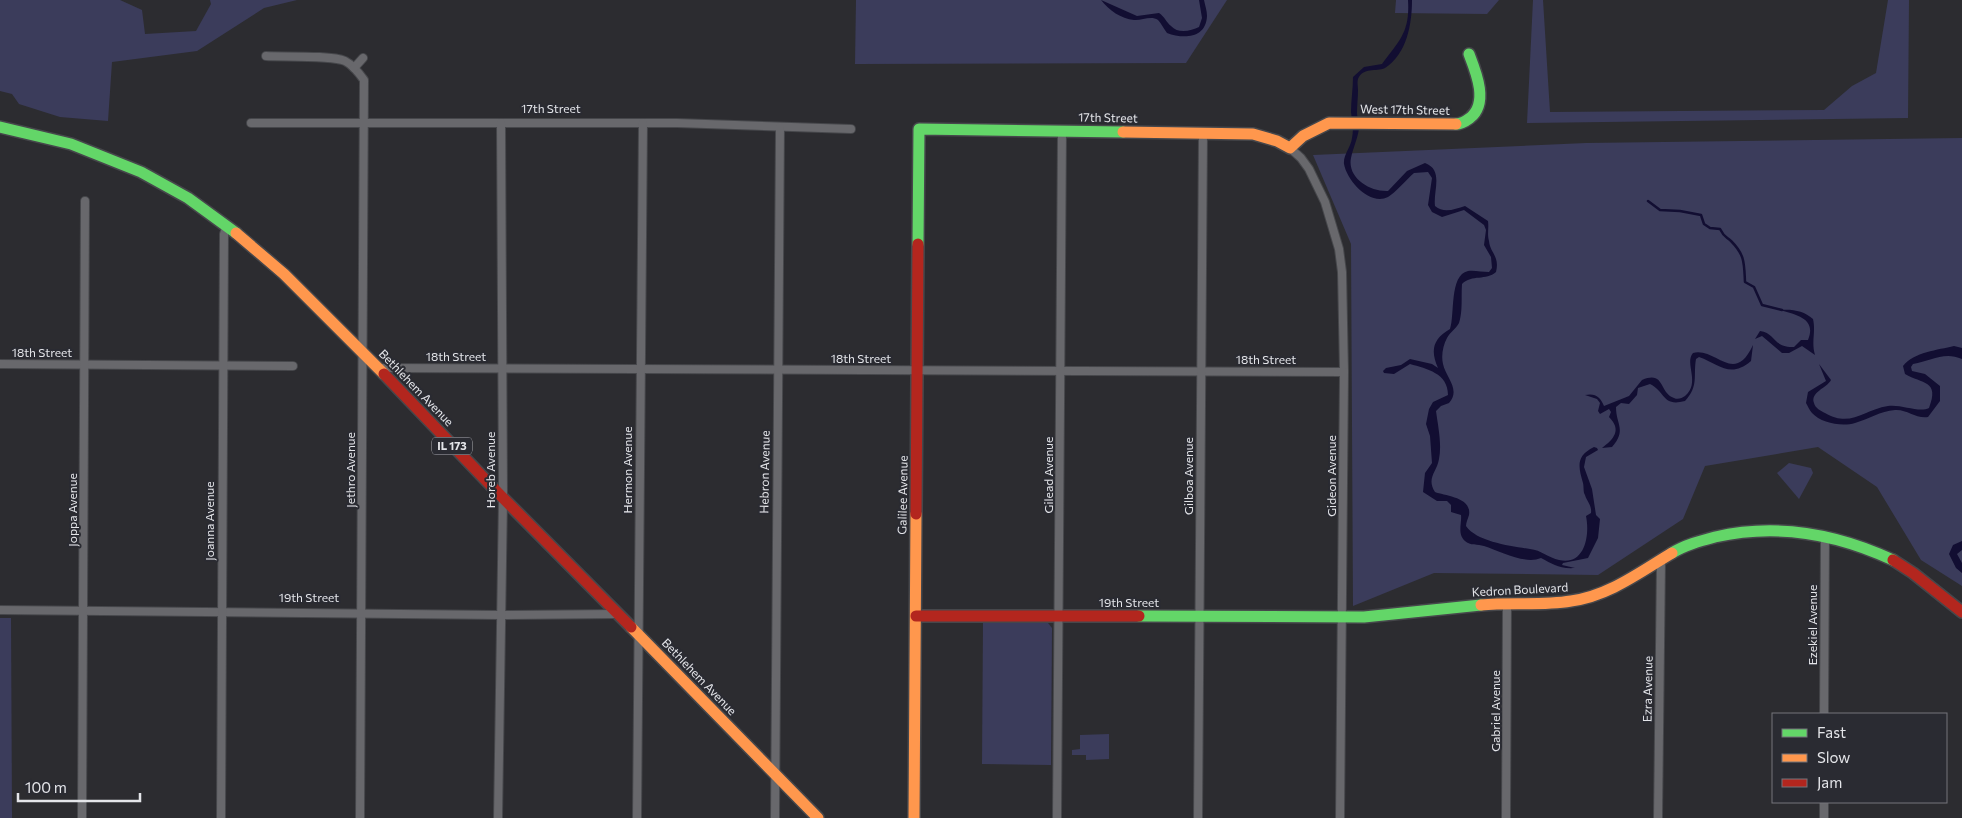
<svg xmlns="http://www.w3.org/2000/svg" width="1962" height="818" font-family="Commissioner,sans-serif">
	<rect width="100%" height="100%" fill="#2c2c30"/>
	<g fill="#3b3c5b">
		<polygon points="0,0 120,0 142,10 145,34 196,31 211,4 210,0 297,0 264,8 197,51 112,62 108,121 60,117 19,104 12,94 0,91"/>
		<polygon points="856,0 1227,0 1186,63 855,64"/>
		<polygon points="1396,0 1499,0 1487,14 1395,13"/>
		<polygon points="1533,0 1543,0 1550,112 1824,110 1852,86 1876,73 1888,0 1909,0 1908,118 1527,123"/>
		<polygon points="1962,138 1962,586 1921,560 1877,487 1818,447 1705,466 1683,519 1598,575 1434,573 1353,606 1351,244 1313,155 1586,143"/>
		<polygon points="1789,463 1811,468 1813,473 1799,499 1777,473"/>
		<polygon points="0,618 11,618 12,818 0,818"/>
		<polygon points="983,623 1048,623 1052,628 1051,765 982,764"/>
		<polygon points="1109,734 1109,759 1086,760 1086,755 1072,755 1072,750 1080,749 1080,735"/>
	</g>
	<g fill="#120e32">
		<path d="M1101,0L1137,16L1159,13C1165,17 1166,22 1171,26C1178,34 1191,31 1199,27L1202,18L1199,0H1204C1205,5 1207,11 1207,16C1206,39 1183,39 1167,33C1164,29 1161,23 1158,20C1151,15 1141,21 1134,20C1121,19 1109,10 1101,0Z"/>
		<path d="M1408,0H1412C1412,24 1407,54 1385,68C1376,72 1363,67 1358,79C1357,82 1358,87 1358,90C1358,98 1357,105 1357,113C1357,118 1359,123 1359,128C1358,138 1353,148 1351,158C1347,178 1370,192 1388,191L1407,171L1425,163C1444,170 1433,191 1435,206C1444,214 1455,209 1465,206L1488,221C1489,228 1487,234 1489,241C1490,253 1500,256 1496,272C1486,281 1472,274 1462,284C1461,296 1463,311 1459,323C1456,329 1450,332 1447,338C1443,345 1441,356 1443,364C1446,378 1461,389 1449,403L1441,406L1436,411C1438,426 1442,444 1439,459C1437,472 1426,478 1435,492C1445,496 1472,497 1469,515C1468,519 1466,522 1466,526C1477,542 1511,546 1530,549C1541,550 1549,558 1559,560C1585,566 1590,535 1586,516L1591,513C1592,505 1587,502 1585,495C1583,492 1584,487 1583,483C1578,466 1576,456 1594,447L1597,448L1598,450L1586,457L1584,467L1592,489L1596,515L1600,519L1598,538L1588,558L1563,563L1562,565L1575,568C1558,569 1553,564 1541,558C1525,565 1500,551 1484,546C1478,544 1470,546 1465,541C1457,534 1462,523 1461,515L1451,512V505L1447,501H1437L1423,492L1425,473L1432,463L1430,436L1426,424L1429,409L1433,402L1448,395C1448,373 1427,369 1410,364L1394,374L1384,373L1383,371L1386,368L1401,365L1410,359L1432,364L1438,368C1430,350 1433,339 1450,329C1455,315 1449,275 1468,271C1474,270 1482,272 1489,272L1492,268L1491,257L1484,245L1486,230L1484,225L1464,210L1442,217L1432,212L1428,205L1432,178L1428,172L1414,173C1407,179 1395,193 1388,197C1370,206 1347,181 1344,164C1343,155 1351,147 1352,138C1354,129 1352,121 1351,112C1351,100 1353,89 1353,77L1364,67L1382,64C1400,40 1410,32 1408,0Z"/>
		<path d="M1780,310C1793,309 1804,311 1813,319C1816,332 1811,342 1815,355L1802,346L1789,353H1782L1762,336L1755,339L1760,331C1776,333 1773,348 1794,347L1801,340H1808C1817,318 1796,315 1780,310Z"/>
		<path d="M1753,345L1751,361C1730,379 1719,364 1699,357L1696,359C1693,376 1699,386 1685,401C1662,407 1666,392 1650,384L1638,388L1637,395L1629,404L1621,403L1616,407C1616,425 1627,430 1612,447L1602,448C1614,439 1622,430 1609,417L1611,412L1609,409L1600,414L1598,411L1600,403L1597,399L1585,395C1596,393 1600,397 1604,406L1629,396L1642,380C1665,370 1659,393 1674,398C1678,400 1682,398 1685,396C1701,383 1684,363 1693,353C1716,347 1734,386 1753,345Z"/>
		<path d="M1954,346L1962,348V359C1944,351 1931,361 1913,364L1911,367L1912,371L1925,374L1940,386V401L1928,417C1916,419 1907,409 1895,410C1880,411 1869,419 1855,423C1842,427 1821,423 1812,413C1809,410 1808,406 1806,403L1808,392L1826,381L1819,364L1831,380C1827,388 1810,392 1814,403C1815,408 1821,411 1825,413C1851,428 1863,410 1888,406C1901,404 1919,413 1929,408C1940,380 1922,384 1905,374L1903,366C1914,352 1938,350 1954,346Z"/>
		<polygon points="1962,541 1962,550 1957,554 1962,563 1962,573 1956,568 1949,554 1953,545"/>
	</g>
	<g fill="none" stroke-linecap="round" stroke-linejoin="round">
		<path stroke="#120e32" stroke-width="2.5" d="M1648,201L1660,210L1680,211L1701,215L1704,224L1710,228L1720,229C1724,237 1725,236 1731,241C1745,255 1744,263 1745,282L1754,287L1762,305L1782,310"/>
		<defs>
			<g id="street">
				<path d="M266,56C283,57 331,55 345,61C353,65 359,73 364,80L360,818"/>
				<polyline points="354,68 363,58"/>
				<polyline points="251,123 677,123 851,129"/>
				<polyline points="1290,148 1301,158 1309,169 1325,202 1339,249 1342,272 1344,372 1340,818"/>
				<polyline points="0,364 293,366"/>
				<polyline points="377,368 1344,372"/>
				<polyline points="0,610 500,615 617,614"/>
				<polyline points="1824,714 1825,536"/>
				<polyline points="82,818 85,201"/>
				<polyline points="221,818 224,234 227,225"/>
				<polyline points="498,818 503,498 501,123"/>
				<polyline points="637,818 643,123"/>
				<polyline points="775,818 780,127"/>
				<polyline points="1057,818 1062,131"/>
				<polyline points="1198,818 1203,133"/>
				<polyline points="1506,818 1507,604"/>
				<polyline points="1658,818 1661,560"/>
				<polyline points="1824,818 1824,802"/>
			</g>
			<g id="fast">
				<path d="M1456,124C1461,124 1466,121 1470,118C1489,103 1476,72 1469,54"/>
				<polyline points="0,127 71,144 141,172 188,198 236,233"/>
				<polyline points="918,244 919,129 1123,132"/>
				<path d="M1672,553C1685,545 1700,541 1715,537C1776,523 1837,534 1893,560"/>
				<polyline points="1139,616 1364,617 1481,605"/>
			</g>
			<g id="slow">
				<polyline points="1123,132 1253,134 1277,141 1290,148 1303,136 1329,123 1456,124"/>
				<polyline points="236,233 284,274 384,374"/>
				<path d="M1481,605C1511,602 1541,606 1571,601C1609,596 1640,572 1672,553"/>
				<polyline points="631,627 818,818"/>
				<polyline points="914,818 916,514"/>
			</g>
			<g id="jam">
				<polyline points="384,374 503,498 631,627"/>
				<polyline points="916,514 918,244"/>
				<polyline points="1893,560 1913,573 1962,612"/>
				<polyline points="916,616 1139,616"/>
			</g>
		</defs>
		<use href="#street" stroke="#46474b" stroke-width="10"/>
		<use href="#fast" stroke="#46474b" stroke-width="14"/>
		<use href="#slow" stroke="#46474b" stroke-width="14"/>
		<use href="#jam" stroke="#46474b" stroke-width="14"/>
		<use href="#street" stroke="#68686c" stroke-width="8"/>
		<use href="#fast" stroke="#63d668" stroke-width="11"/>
		<use href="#slow" stroke="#ff974d" stroke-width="11"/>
		<use href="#jam" stroke="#b3261e" stroke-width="11"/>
	</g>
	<g text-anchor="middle" stroke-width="4" stroke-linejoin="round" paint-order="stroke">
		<rect fill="#2a2b32" stroke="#acadb2" stroke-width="1" x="432" y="437.5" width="40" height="17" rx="4"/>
		<g font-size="11" font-weight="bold" fill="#e4e5e9">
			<text x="452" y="450">IL 173</text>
		</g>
		<g font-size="12" fill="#e4e5e9" stroke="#2a2b32">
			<text x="551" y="113">17th Street</text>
			<text transform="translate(1405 110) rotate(1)" y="4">West 17th Street</text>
			<text transform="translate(1108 118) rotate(1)" y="4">17th Street</text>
			<text x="42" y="357">18th Street</text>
			<text x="456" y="361">18th Street</text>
			<text x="861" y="363">18th Street</text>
			<text x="1266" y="364">18th Street</text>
			<text transform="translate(416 388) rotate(46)" y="4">Bethlehem Avenue</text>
			<text transform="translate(351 470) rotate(-90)" y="4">Jethro Avenue</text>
			<text transform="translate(491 470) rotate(-90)" y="4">Horeb Avenue</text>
			<text transform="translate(628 470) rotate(-90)" y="4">Hermon Avenue</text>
			<text transform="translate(765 472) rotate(-89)" y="4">Hebron Avenue</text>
			<text transform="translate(1049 475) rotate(-90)" y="4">Gilead Avenue</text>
			<text transform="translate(1189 476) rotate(-90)" y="4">Gilboa Avenue</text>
			<text transform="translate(1332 476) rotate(-90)" y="4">Gideon Avenue</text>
			<text transform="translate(903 495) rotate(-89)" y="4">Galilee Avenue</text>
			<text transform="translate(73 510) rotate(-90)" y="4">Joppa Avenue</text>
			<text transform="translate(210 521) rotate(-90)" y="4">Joanna Avenue</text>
			<text transform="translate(1520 590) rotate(-3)" y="4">Kedron Boulevard</text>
			<text x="309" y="602">19th Street</text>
			<text x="1129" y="607">19th Street</text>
			<text transform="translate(1813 625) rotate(-90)" y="4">Ezekiel Avenue</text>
			<text transform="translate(699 677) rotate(46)" y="4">Bethlehem Avenue</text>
			<text transform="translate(1648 689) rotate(-89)" y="4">Ezra Avenue</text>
			<text transform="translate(1496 711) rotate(-90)" y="4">Gabriel Avenue</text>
		</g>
	</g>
	<rect x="1772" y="713" width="175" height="90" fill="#2a2b32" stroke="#74757b"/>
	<rect x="1782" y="729" width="25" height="8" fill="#63d668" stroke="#74757b"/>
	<text x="1817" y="738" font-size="15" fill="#e4e5e9">Fast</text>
	<rect x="1782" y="754" width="25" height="8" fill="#ff974d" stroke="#74757b"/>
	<text x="1817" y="763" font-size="15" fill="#e4e5e9">Slow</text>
	<rect x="1782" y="779" width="25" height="8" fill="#b3261e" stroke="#74757b"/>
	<text x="1817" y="788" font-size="15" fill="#e4e5e9">Jam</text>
	<path d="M18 793v8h122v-8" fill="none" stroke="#e4e5e9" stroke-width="2.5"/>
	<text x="25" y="793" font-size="15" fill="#e4e5e9" stroke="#2a2b32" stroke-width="4" paint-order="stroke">100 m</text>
</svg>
